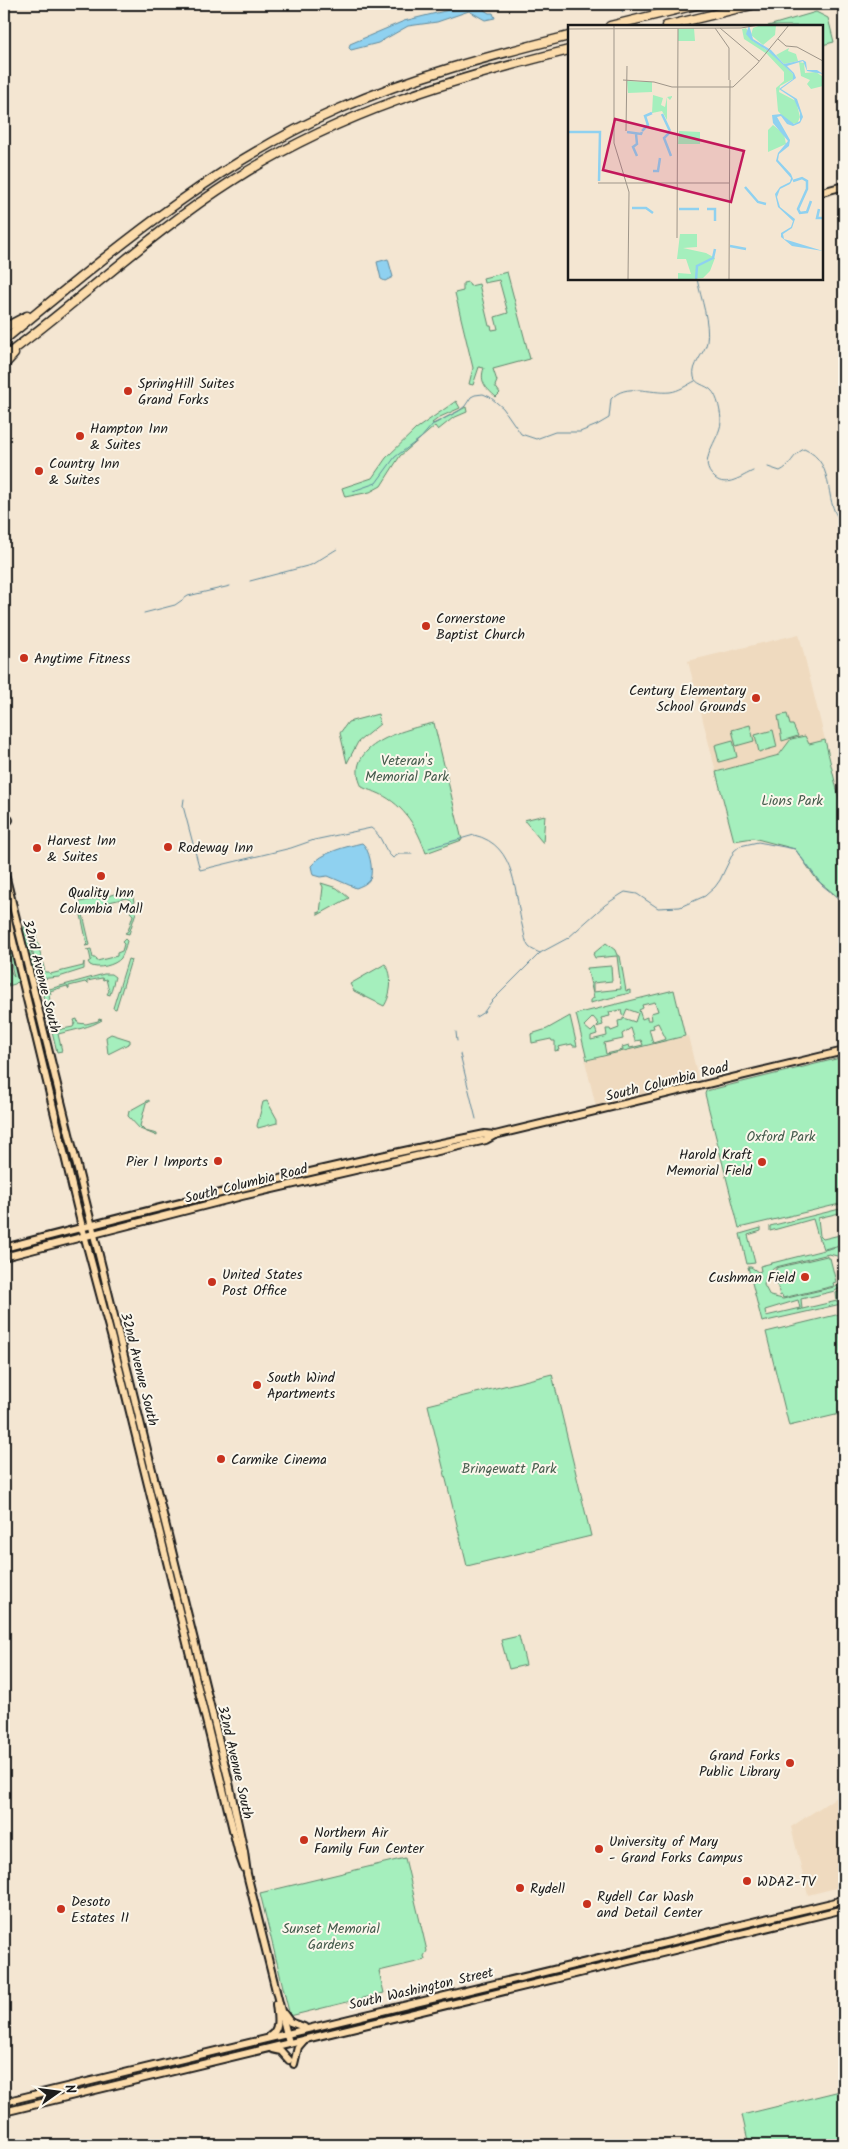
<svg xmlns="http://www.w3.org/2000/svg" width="848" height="2149" font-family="Kalam,sans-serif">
	<rect width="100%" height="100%" fill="#f4e6d2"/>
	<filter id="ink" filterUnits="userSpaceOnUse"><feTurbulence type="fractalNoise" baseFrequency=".02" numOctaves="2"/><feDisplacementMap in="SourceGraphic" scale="10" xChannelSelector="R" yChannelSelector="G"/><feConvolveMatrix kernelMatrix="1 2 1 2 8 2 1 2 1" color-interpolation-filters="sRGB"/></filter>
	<g filter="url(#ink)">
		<g fill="#efdabf">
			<polygon points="799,634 825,740 809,744 791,739 779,755 716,772 688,661"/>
			<polygon points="688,1036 700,1086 597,1111 585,1061"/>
			<polygon points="844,1792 844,1886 808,1895 791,1827"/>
		</g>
		<g fill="#a5efbd" stroke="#60866c" fill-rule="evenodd">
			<polygon points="816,12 828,18 834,42 822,45 822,26 768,26"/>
			<path d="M507,272L530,359L493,369L497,381L495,386L500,393L496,397C486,388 479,382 484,368L479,367L473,385L469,384L473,368L455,293L463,291V283L468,282L470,286L479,284L489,326H491L492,330L498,329L495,317L508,313L499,280L484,283L483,278Z"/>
			<polygon points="456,401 460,408 440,417 432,423 434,424 464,408 466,407 467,412 453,418 438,430 435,426 400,456 381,486 370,492 345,497 342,488 372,478 386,458 416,429"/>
			<polygon points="378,714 380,724 358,742 347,763 340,733 348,722"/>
			<polygon points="787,714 790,725 793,725 798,736 782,741 778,716"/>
			<path d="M434,723L462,840L426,853C417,828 405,806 380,794C374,791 367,790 362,787C341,745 406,729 434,723Z"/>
			<polygon points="750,725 754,741 736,746 732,730"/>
			<polygon points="773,730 777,747 759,752 755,735"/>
			<polygon points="805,736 809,744 825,740 844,819 844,902 817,880 795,849 753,838 734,841 716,772 779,755 791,739"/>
			<polygon points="733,740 737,757 719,762 715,745"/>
			<polygon points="545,815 543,843 524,820"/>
			<polygon points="321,883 337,888 349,898 318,915 318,912 320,913 323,887"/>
			<polygon points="125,892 132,892 136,912 129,934 125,933 128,931 133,915 130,912 132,910 130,900 126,898 105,903 106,905 82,910 90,945 85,946 87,944 79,905 80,902"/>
			<path d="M4,913L18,981L15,984L4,987V985L10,984L6,983L4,946C10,956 7,969 14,977L8,951L4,944Z"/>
			<polygon points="25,922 37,978 36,980 32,976 23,932"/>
			<polygon points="27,928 34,928 45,972 49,972 50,974 83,966 84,962 84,969 59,977 39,979"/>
			<path d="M125,939L127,941C125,947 124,953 121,958C116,965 97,970 90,965L88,962L91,960L89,951L86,950L91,949L93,958H96L97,961L117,956V953L122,951L124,944L122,942Z"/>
			<polygon points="606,943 615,950 617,955 620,956 626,991 630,990 630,993 590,1003 590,1000 594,998 587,968 611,966 612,981 593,983 593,992 621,989 617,956 595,958 593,954"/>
			<polygon points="128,959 131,960 116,1009 113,1008"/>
			<path d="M385,964C394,974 391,996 384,1006L354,991L350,984Z"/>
			<polygon points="104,974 111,974 115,977 110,995 107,994 109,991 106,979 103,980 102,978 87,981 87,984 85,982 69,986 69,989 67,986 50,991 51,994 49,996 52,1008 55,1008 52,1009 55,1021 58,1022 59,1025 57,1026 58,1030 51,1030 42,991"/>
			<path d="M674,990L685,1036L587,1060L576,1014ZM655,1002L658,1011L651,1013L652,1020H647V1017L642,1019L639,1010L643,1008L642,1005ZM627,1009L638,1013L635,1022L623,1018V1020L618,1021L619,1028L611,1031L610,1029H606L607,1036L591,1040V1036L597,1034L595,1028L591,1032L584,1026L593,1017L599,1024L596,1027L603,1025L601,1018L610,1016L609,1012L621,1010L622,1015L624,1016ZM658,1023L666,1039L653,1043L649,1029L654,1028L653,1025ZM631,1028L635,1041L641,1040L643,1045L630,1048L629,1045L622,1047L623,1050L606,1054L604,1043L623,1039L622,1034Z"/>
			<polygon points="570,1016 577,1046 573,1046 572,1044 558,1047 559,1050 555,1051 555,1041 552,1041 551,1039 532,1043 531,1034 547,1029"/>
			<path d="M77,1019L78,1023L86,1024L98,1021L99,1019L102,1020C91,1027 74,1030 58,1034L62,1051L57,1052L52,1031L73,1027L75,1023L74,1020Z"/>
			<polygon points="111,1034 130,1040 130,1043 108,1054 106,1037"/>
			<polygon points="844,1057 844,1203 739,1228 705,1094 706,1091"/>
			<polygon points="149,1100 149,1102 146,1103 140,1126 145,1131 157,1134 157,1136 140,1129 128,1116 129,1111"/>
			<polygon points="267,1101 277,1119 277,1123 258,1128 257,1126 263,1102"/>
			<polygon points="844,1208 844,1212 818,1218 820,1236 823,1239 844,1234 844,1253 841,1245 824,1249 821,1240 819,1240 813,1219 770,1231 770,1226"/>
			<polygon points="761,1228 761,1231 748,1235 755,1263 747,1264 740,1234"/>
			<path d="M840,1246L844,1255V1264L837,1256L829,1254L776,1267L767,1273L764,1285L770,1296L783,1299L834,1287L840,1284L844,1278V1286L835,1291L801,1299L802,1309L798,1310L837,1301L836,1293L844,1289V1298L841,1304L762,1322L748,1267H751L758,1272L761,1271L760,1266ZM798,1300L800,1308L766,1316L765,1310Z"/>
			<polygon points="827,1256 827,1258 830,1258 836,1282 833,1283 834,1286 783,1298 782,1295 780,1296 774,1271 776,1270 776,1268"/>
			<polygon points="844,1313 844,1323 838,1325 844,1350 844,1413 789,1426 766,1332"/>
			<polygon points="552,1374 591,1536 467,1566 428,1405"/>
			<polygon points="519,1636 526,1665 509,1669 501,1640"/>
			<polygon points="405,1858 427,1951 424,1956 425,1960 379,1971 384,1993 290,2016 260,1893"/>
			<polygon points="844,2090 844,2145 749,2145 742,2115"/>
		</g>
		<g fill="#8fd1f0" stroke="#61899b">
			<polygon points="473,4 492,4 485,5 484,10 489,13 493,13 495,18 485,20 469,11 437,22 408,26 378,43 351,50 349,48 350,44 404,21"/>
			<polygon points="388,259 393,277 385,281 381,279 377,262"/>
			<path d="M362,843C369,848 374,870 370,879C367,884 361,886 356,888L328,876L320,877L313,875L311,866C322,852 345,847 362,843Z"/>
		</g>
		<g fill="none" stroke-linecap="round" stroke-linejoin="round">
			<g stroke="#61899b" stroke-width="1">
				<polyline points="617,4 623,12"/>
				<path d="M697,279C701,299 710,322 707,342C705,353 691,365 694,377C695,384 706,385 711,390C718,396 721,414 721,422C720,440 695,462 715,478C726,488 742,476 753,471"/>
				<path d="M768,467L780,471C791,466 792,455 804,449C839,463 821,509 844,523"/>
				<path d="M353,491L376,483L395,457L421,438L433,424L459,411L465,406L471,397L475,395L483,394L490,397L503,408L521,434L536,439L555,432H580L597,425L609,418L611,399C626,382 650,394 670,392C679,391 687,385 695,381"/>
				<polyline points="250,581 311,565 337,549"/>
				<polyline points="144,613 175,605 188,596 230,586"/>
				<path d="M184,799L183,806L200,870L291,848L314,840L371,828C383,836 383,850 393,858L399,854H412"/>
				<path d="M429,848L474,835C518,845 514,895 523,929C525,935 525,942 529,947C532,950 536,951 540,953"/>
				<polyline points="476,1017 484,1012 491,1002 540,953 568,938 605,905 620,895 625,892 637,894 658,908 680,907 705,896 715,887 720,880 734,851 740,846 758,842 795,849 822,885 844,903"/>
				<polyline points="456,1032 457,1041"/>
				<polyline points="460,1054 476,1119"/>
			</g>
			<defs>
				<g id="major">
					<polyline points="822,192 844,186"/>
					<polyline points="4,818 9,820"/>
					<polyline points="4,870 228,1778 244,1852 247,1874 289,2043"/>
					<polyline points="4,904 82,1227 112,1339 239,1854 244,1868"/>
					<path d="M4,1248C163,1206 323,1167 485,1134L495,1135"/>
					<polyline points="4,1257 242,1196 486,1140 495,1135 844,1051"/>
					<polyline points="284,2014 290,2022 304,2027"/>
					<path d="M270,2036C281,2029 277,2015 276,2004"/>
					<polyline points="272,2049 281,2051 289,2060"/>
					<polyline points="294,2064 298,2047 304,2040"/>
					<polyline points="4,2102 844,1900"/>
					<polyline points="4,2112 844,1909"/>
				</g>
				<g id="highway">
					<polyline points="610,26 700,4"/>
					<polyline points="666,26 756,4"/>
					<polyline points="4,328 27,316"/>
					<path d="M4,340C109,254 213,164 339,109C413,76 490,56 569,36"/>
					<path d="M4,357C82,299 153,231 235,179C341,112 449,80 569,50"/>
					<polyline points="4,365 14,354"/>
				</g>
			</defs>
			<use href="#major" stroke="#1c1c1c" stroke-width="10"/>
			<use href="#highway" stroke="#1c1c1c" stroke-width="11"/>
			<use href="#major" stroke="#fcdcac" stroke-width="6"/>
			<use href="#highway" stroke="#fcdcac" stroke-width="8"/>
		</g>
	</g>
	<g fill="#c8321e" stroke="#fbf7ec" stroke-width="2">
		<circle cx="128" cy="391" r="5"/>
		<circle cx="80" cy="436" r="5"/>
		<circle cx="39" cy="471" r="5"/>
		<circle cx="426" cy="626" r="5"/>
		<circle cx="24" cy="658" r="5"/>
		<circle cx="756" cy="698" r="5"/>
		<circle cx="168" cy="847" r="5"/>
		<circle cx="37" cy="848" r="5"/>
		<circle cx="101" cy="876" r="5"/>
		<circle cx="218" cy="1161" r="5"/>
		<circle cx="762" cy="1162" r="5"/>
		<circle cx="805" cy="1277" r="5"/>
		<circle cx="212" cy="1282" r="5"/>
		<circle cx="257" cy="1385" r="5"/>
		<circle cx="221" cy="1459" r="5"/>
		<circle cx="790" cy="1763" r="5"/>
		<circle cx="304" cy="1840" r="5"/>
		<circle cx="599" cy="1849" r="5"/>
		<circle cx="747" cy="1881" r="5"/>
		<circle cx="520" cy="1888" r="5"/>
		<circle cx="587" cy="1904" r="5"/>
		<circle cx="61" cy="1909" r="5"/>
	</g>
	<g text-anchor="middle" stroke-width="4" stroke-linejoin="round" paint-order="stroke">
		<g font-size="14" fill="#1c1c1c" stroke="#fbf7ec" text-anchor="start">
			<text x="138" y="388">SpringHill Suites<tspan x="138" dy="16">Grand Forks</tspan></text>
			<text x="90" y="433">Hampton Inn<tspan x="90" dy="16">&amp; Suites</tspan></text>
			<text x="49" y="468">Country Inn<tspan x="49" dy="16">&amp; Suites</tspan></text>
			<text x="436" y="623">Cornerstone<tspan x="436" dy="16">Baptist Church</tspan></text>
			<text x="34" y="663">Anytime Fitness</text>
			<text x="746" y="695" text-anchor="end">Century Elementary<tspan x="746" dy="16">School Grounds</tspan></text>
			<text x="47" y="845">Harvest Inn<tspan x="47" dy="16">&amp; Suites</tspan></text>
			<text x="178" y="852">Rodeway Inn</text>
			<text x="101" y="897" text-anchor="middle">Quality Inn<tspan x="101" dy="16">Columbia Mall</tspan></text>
			<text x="752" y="1159" text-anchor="end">Harold Kraft<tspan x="752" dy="16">Memorial Field</tspan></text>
			<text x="208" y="1166" text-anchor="end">Pier 1 Imports</text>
			<text x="222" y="1279">United States<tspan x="222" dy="16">Post Office</tspan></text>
			<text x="795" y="1282" text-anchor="end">Cushman Field</text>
			<text x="267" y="1382">South Wind<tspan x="267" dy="16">Apartments</tspan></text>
			<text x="231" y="1464">Carmike Cinema</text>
			<text x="780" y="1760" text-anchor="end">Grand Forks<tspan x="780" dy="16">Public Library</tspan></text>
			<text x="314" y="1837">Northern Air<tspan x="314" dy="16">Family Fun Center</tspan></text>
			<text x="609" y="1846">University of Mary<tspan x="609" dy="16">- Grand Forks Campus</tspan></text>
			<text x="757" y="1886">WDAZ-TV</text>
			<text x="530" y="1893">Rydell</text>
			<text x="597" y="1901">Rydell Car Wash<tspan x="597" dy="16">and Detail Center</tspan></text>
			<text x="71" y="1906">Desoto<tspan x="71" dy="16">Estates II</tspan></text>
		</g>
		<g font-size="14" fill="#455b4c" stroke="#fbf7ec">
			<text x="407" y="765">Veteran's<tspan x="407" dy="16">Memorial Park</tspan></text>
			<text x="792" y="805">Lions Park</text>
			<text x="781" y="1141">Oxford Park</text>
			<text x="509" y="1473">Bringewatt Park</text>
			<text x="331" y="1933">Sunset Memorial<tspan x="331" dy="16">Gardens</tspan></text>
		</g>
		<g font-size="14" fill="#1c1c1c" stroke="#fbf7ec">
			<text transform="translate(42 976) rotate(76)" y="5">32nd Avenue South</text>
			<text transform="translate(667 1081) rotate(-14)" y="5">South Columbia Road</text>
			<text transform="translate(246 1183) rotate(-14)" y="5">South Columbia Road</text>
			<text transform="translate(140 1369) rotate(76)" y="5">32nd Avenue South</text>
			<text transform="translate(236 1762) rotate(77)" y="5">32nd Avenue South</text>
			<text transform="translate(421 1988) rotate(-13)" y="5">South Washington Street</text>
		</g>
	</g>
	<g transform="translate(568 25)">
		<rect width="255" height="255" fill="#f4e6d2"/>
		<path d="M193,0H208L207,10L195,20L183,10L185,3ZM126,3L127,16H110V4ZM178,3L185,16L203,28L225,49V54L212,61L211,67L228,76L232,92L229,99L221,98L210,86L208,63L216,56V47L199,29L176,14L174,4ZM221,23L220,26L228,29L230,36L216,39L208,30ZM231,37L236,38L237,48L248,47L255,52V61L243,64L239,59L242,55L233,51ZM59,56L84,57V67L60,68ZM85,70L95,73L93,80L97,82L99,72L104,71V77V72L102,75L99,72V95L94,86L84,88ZM205,100L216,109L218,119L200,127V105ZM111,106L132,107V119H110ZM112,209H129V222L115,223L138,228L147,233L142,246L135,253L110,255V248L123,249L118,234H109Z" fill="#a5efbd"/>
		<path d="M181,0L185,14L203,25L216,39L235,35L238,37L239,45H249L255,49L239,46L235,36L219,41L226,48L228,53L213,64L229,74L235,92L232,98L225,101L219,99L213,91L209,92L222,115L221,121L211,129L210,135L223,149L225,154L222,159L212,164L209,172L212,182L227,194L224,203L215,209L216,214L255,226L224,221L213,212V208L223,202L225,196L210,182L207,169L212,162L222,157L223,153L208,136L210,128L220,116L205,98L204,90L213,89L226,99L232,96V88L226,74L211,64L225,54V49L200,26L183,15L178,9Z" fill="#8fd1f0"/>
		<path fill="none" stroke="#8fd1f0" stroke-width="2.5" d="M94,89L102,106M74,106L80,100L77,91L84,88M0,107H32L31,156M59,107L73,109L74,107M102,107L96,113L103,131M68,109L69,119L65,122L69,131M85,146H90L92,133M225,156L234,153L239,156V164L230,184L232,188L239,187L243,176M177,162L190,177L198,179M64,183H78L85,188M111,184H131M139,184H147V196M251,184L249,193H255M162,221L178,224M128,255L129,241L145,233L147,224"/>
		<path fill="none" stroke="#9e9589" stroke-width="1" d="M46,0V118L61,167L60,255M147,3L161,23V55M152,3L191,36M0,4L173,3L191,0M210,14L218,21L229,22L255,36M55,55L86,57L104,62H165L189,39L221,0M58,106L59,41M30,158H161M109,213L110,3M161,255L162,55"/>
		<path fill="#c2185b" fill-opacity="0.15" stroke="#c2185b" stroke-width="2.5" d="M47,94L176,126L163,177L35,145Z"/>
		<rect width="255" height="255" fill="none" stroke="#1c1c1c" stroke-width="2.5"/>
	</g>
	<rect width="848" height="2149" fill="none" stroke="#fbf7ec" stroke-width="20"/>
	<rect x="10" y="10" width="828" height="2129" fill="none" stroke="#1c1c1c" stroke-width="2" filter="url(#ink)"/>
	<g transform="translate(58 2092) rotate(76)" stroke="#fbf7ec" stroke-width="4" paint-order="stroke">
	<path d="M0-4L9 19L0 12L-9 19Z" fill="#1c1c1c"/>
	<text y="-8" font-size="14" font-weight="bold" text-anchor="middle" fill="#1c1c1c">N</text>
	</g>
</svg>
